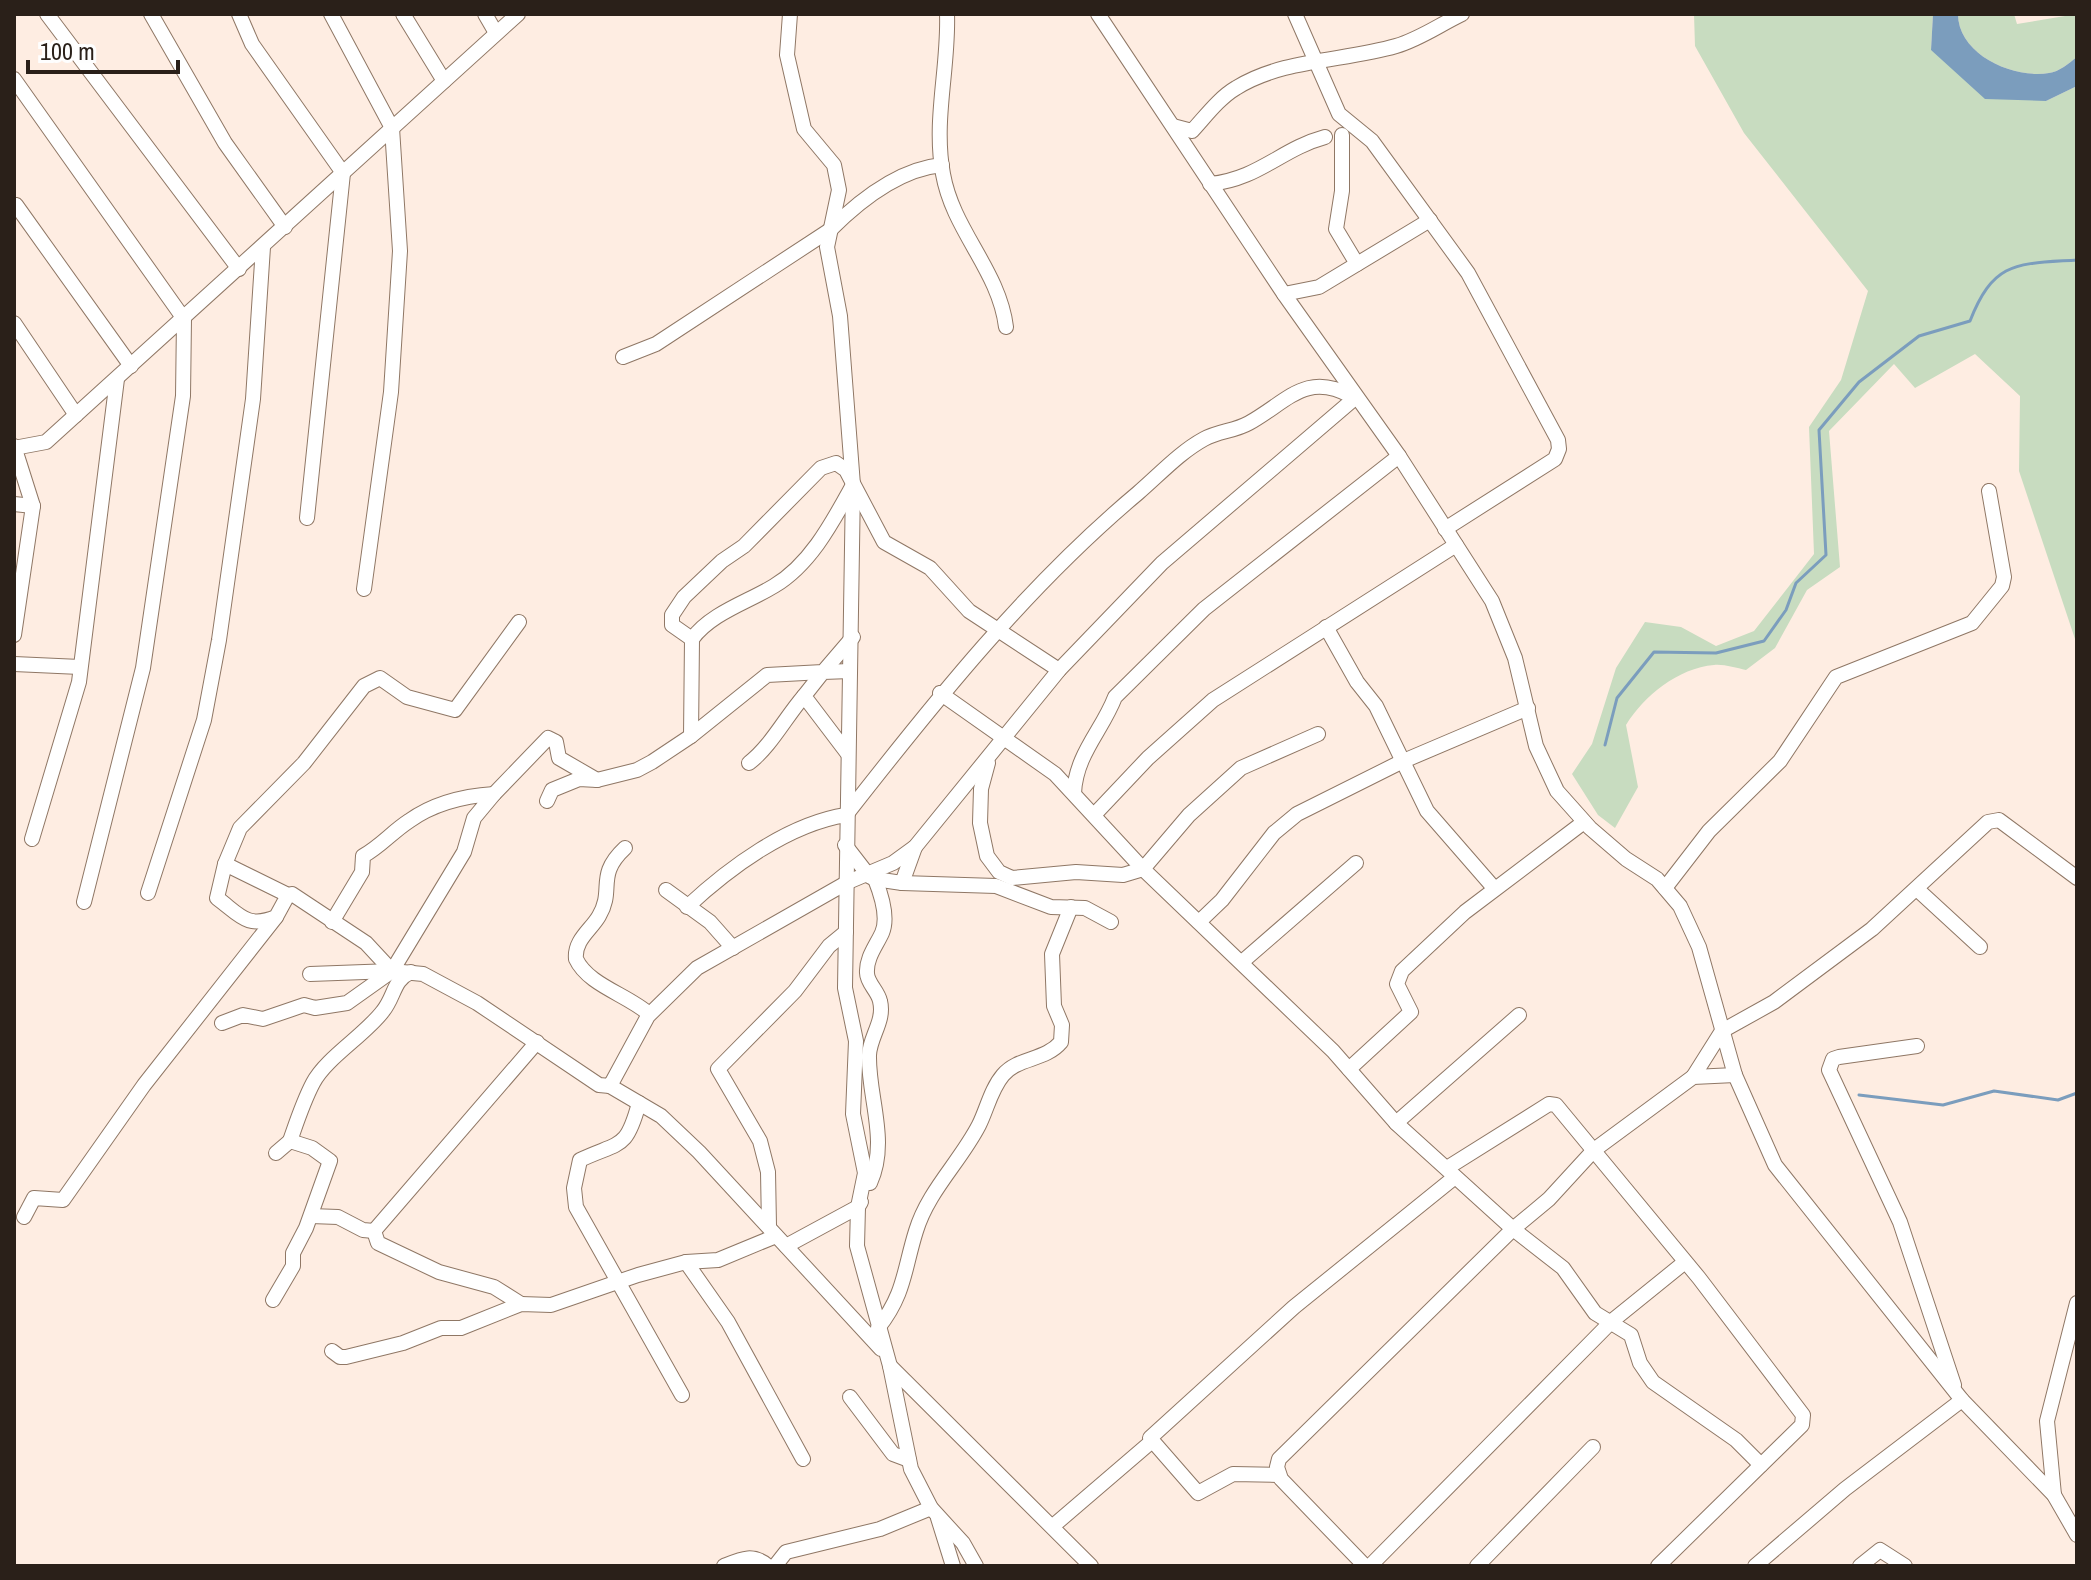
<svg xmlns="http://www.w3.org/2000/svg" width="2091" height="1580" font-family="'Archivo Narrow',sans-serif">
	<rect width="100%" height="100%" fill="#feede2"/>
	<g fill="#c8dcc0">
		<path d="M1694,14H1933L1931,50L2046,101L2077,86V645L2019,471L2020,396L1975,354L1915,388L1894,364L1829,431L1840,567L1807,590L1775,648L1746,670C1736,668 1724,664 1714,665C1678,668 1644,696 1626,725L1638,787L1615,828L1598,815L1572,774L1592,744L1616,668L1645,622L1681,627L1716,646L1754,631L1814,554L1809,427L1841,380L1868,291L1744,133L1695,46Z"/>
		<path d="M1958,14H2014L2017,24L2077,14V57C2069,63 2059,72 2049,73C2014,79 1958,55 1958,14Z"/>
	</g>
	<path fill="#7b9dbd" d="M1933,14H1958C1958,55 2014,79 2049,73C2059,72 2069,63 2077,57V86L2046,101L1985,99L1931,50Z"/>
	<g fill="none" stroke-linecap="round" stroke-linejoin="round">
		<g stroke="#7b9dbd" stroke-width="3">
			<path d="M1605,745L1617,698L1654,652L1716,653L1764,641L1786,610L1796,583L1826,555L1819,430L1859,382L1919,336L1970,321C1994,260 2017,264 2077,260"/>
			<polyline points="1859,1095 1943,1105 1994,1091 2058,1100 2077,1093"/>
		</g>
		<defs>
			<g id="minor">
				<polyline points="47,14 239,269"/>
				<polyline points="151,14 225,143 285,227"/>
				<polyline points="239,14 252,44 343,173 307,518"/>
				<polyline points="331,14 392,128 400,251 391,392 364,589"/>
				<polyline points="403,14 444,81"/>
				<polyline points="485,14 496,33"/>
				<polyline points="790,14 787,55 804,129 834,165 839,190 827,247 840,316 853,485 845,988 856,1041 853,1114 865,1173 858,1207 857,1246 890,1366 911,1469 931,1508 963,1543 976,1566"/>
				<path d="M947,14C949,67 933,120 943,174C953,231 999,270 1006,327"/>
				<polyline points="1098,14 1284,294 1399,456 1492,601 1515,658 1536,746 1557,791 1590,828 1626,859 1657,879 1680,906 1699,947 1735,1075 1775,1165 1962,1400 2054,1495 2077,1535"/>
				<polyline points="1295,14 1339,114 1372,141 1468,273 1558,440 1559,449 1555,459 1445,529"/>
				<polyline points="14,79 184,319 183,396 143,668 84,902"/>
				<path d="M1173,126L1192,131C1205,117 1219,98 1236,88C1282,59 1345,61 1396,46C1420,39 1439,25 1462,14"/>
				<polyline points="1342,135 1342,191 1336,229 1357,264"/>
				<path d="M1210,184C1259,179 1281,149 1325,137"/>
				<polyline points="16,205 131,366"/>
				<polyline points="1284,294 1319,287 1430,220"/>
				<polyline points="14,323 76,415"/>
				<path d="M623,357L656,344L830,230C860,200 899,169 942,165"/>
				<polyline points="14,446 33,506 14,635"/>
				<polyline points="14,448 46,442 518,14"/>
				<polyline points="14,504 33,506"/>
				<polyline points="1326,627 1357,682 1376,706 1427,811 1494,888"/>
				<polyline points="692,639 672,625 672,615 684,597 722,561 744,546 821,468 836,463 846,470 884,542 930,568 969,611 1059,670"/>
				<polyline points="14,664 80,667"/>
				<polyline points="940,693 1055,774 1143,869 1333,1051 1396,1123 1513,1229 1563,1268 1595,1313 1631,1335 1640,1363 1653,1382 1736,1440 1761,1465"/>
				<path d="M691,736L692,639C711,613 748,602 774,586C811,564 833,521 853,485"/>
				<polyline points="848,754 804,696 823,672 850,671"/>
				<path d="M749,763C771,746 785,718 804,696"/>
				<polyline points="988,763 981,789 980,823 987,856 999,872 1012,878 1076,872 1123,875 1143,869 1189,815 1241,768 1318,734"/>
				<polyline points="597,780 637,770 652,762 691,736 767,675 823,672 853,637"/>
				<path d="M1074,793C1076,754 1102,731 1115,697L1204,609L1399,456"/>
				<polyline points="494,794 548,738 556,742 559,758 597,780 579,779 552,790 547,801"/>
				<polyline points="1095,814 1148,758 1213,700 1456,545"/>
				<polyline points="32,839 79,682 117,379"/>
				<polyline points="845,845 869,876 875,879 902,883 996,886 1051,907 1085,908 1111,922"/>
				<path d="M625,848C595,876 615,889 599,916C591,930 574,940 576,959C588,985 628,995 649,1014"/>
				<polyline points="225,864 240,828 304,763 364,686 380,678 407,697 455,710 519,622"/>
				<polyline points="902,883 915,847"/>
				<polyline points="1665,888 1709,831 1780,761 1836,677 1972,623 2002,586 2004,577 1989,491"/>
				<polyline points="666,890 710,922 733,948"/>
				<polyline points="1918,890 1980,947"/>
				<polyline points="148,893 204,720 219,640 253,399 263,247"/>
				<path d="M288,895L225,864L217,898C240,915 247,929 276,917L288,895L292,894L366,943L392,971"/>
				<path d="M687,907C729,868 788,824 846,815C935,701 1027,586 1138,493C1159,475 1180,452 1204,439C1219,431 1235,431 1249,423C1287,402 1306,371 1351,396"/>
				<polyline points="1199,922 1222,900 1274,833 1297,814 1401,762 1528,708"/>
				<polyline points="1242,962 1356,863"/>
				<polyline points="310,974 392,971 423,974 477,1003 599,1085 610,1086 648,1016 697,968 848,882 893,863 915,847 1059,670 1162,563 1355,398"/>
				<path d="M222,1023L243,1015L263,1019L304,1005L315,1008L347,1003L392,971L464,852L474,818L494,794C463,796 434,803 409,821C392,832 381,846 363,856L362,872L332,922"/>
				<polyline points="1917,1046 1839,1057 1833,1059 1829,1070 1900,1222 1954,1385"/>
				<polyline points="1349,1069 1411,1012 1397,984 1402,971 1465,912 1584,822"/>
				<polyline points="1693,1077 1722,1031 1774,1002 1872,929 1988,822 1999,820 2077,878"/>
				<polyline points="610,1086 661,1116 699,1152 881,1349"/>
				<path d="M639,1103C626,1151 620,1141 580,1160L574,1188L576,1207L682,1395"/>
				<polyline points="1396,1123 1519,1015"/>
				<path d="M290,1141C297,1121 303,1102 313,1083C326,1058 365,1035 383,1011C395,996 393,980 411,972"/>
				<polyline points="1447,1168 1549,1104 1556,1105 1699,1278 1803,1415 1802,1425 1658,1566"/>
				<path d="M870,1183C889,1141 868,1097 869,1055C870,1036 885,1021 880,1001C878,991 867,983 867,973C866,958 876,946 882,933C889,917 881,894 875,879"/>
				<polyline points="311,1216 338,1217 363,1230 374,1231"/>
				<polyline points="24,1217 34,1198 63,1200 144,1085 276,917"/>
				<polyline points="769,1226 768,1172 760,1141 718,1069 795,991 829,946 846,932"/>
				<polyline points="786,1246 858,1207 861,1202"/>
				<polyline points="686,1262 728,1322 803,1459"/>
				<polyline points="273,1300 293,1266 293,1253 306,1228 330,1161 312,1148 290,1141 276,1153"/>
				<polyline points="521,1304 494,1287 439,1272 378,1243 374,1231 537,1042"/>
				<path d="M878,1328C905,1294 904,1269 916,1231C928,1191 960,1162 979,1125C987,1109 991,1089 1003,1075C1018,1057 1045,1061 1061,1042L1062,1025L1054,1006L1052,954L1071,907"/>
				<polyline points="332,1351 340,1357 346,1357 403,1343 441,1328 461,1328 521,1304 551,1305 638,1275 686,1262 718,1260 776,1236"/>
				<polyline points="890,1366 1091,1566"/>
				<polyline points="850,1397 893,1454 909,1460"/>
				<polyline points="1278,1475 1233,1474 1198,1493 1150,1438 1294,1307 1455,1177"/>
				<polyline points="2054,1495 2047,1421 2077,1303"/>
				<polyline points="938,1518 953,1566"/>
				<polyline points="1053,1526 1151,1442"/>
				<path d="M724,1566C741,1559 753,1553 768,1566"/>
				<polyline points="775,1566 786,1552 880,1529 931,1508"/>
				<polyline points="1365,1566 1281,1479 1277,1467 1279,1459 1513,1229 1549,1199 1594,1150 1693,1077 1735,1075"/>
				<polyline points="1370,1566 1612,1321 1685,1262"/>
				<polyline points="1477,1566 1593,1447"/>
				<polyline points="1755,1566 1845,1489 1962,1400"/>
				<polyline points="1860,1566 1880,1550 1905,1566"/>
			</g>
		</defs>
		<use href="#minor" stroke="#8f7765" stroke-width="16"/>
		<use href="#minor" stroke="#fff" stroke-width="14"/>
	</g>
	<rect width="2091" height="1580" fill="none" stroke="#2a2019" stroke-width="32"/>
	<path d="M28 60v12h150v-12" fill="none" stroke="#2a2019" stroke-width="4"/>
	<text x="40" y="60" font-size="24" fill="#2a2019" stroke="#fefefe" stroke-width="6" paint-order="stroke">100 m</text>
</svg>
